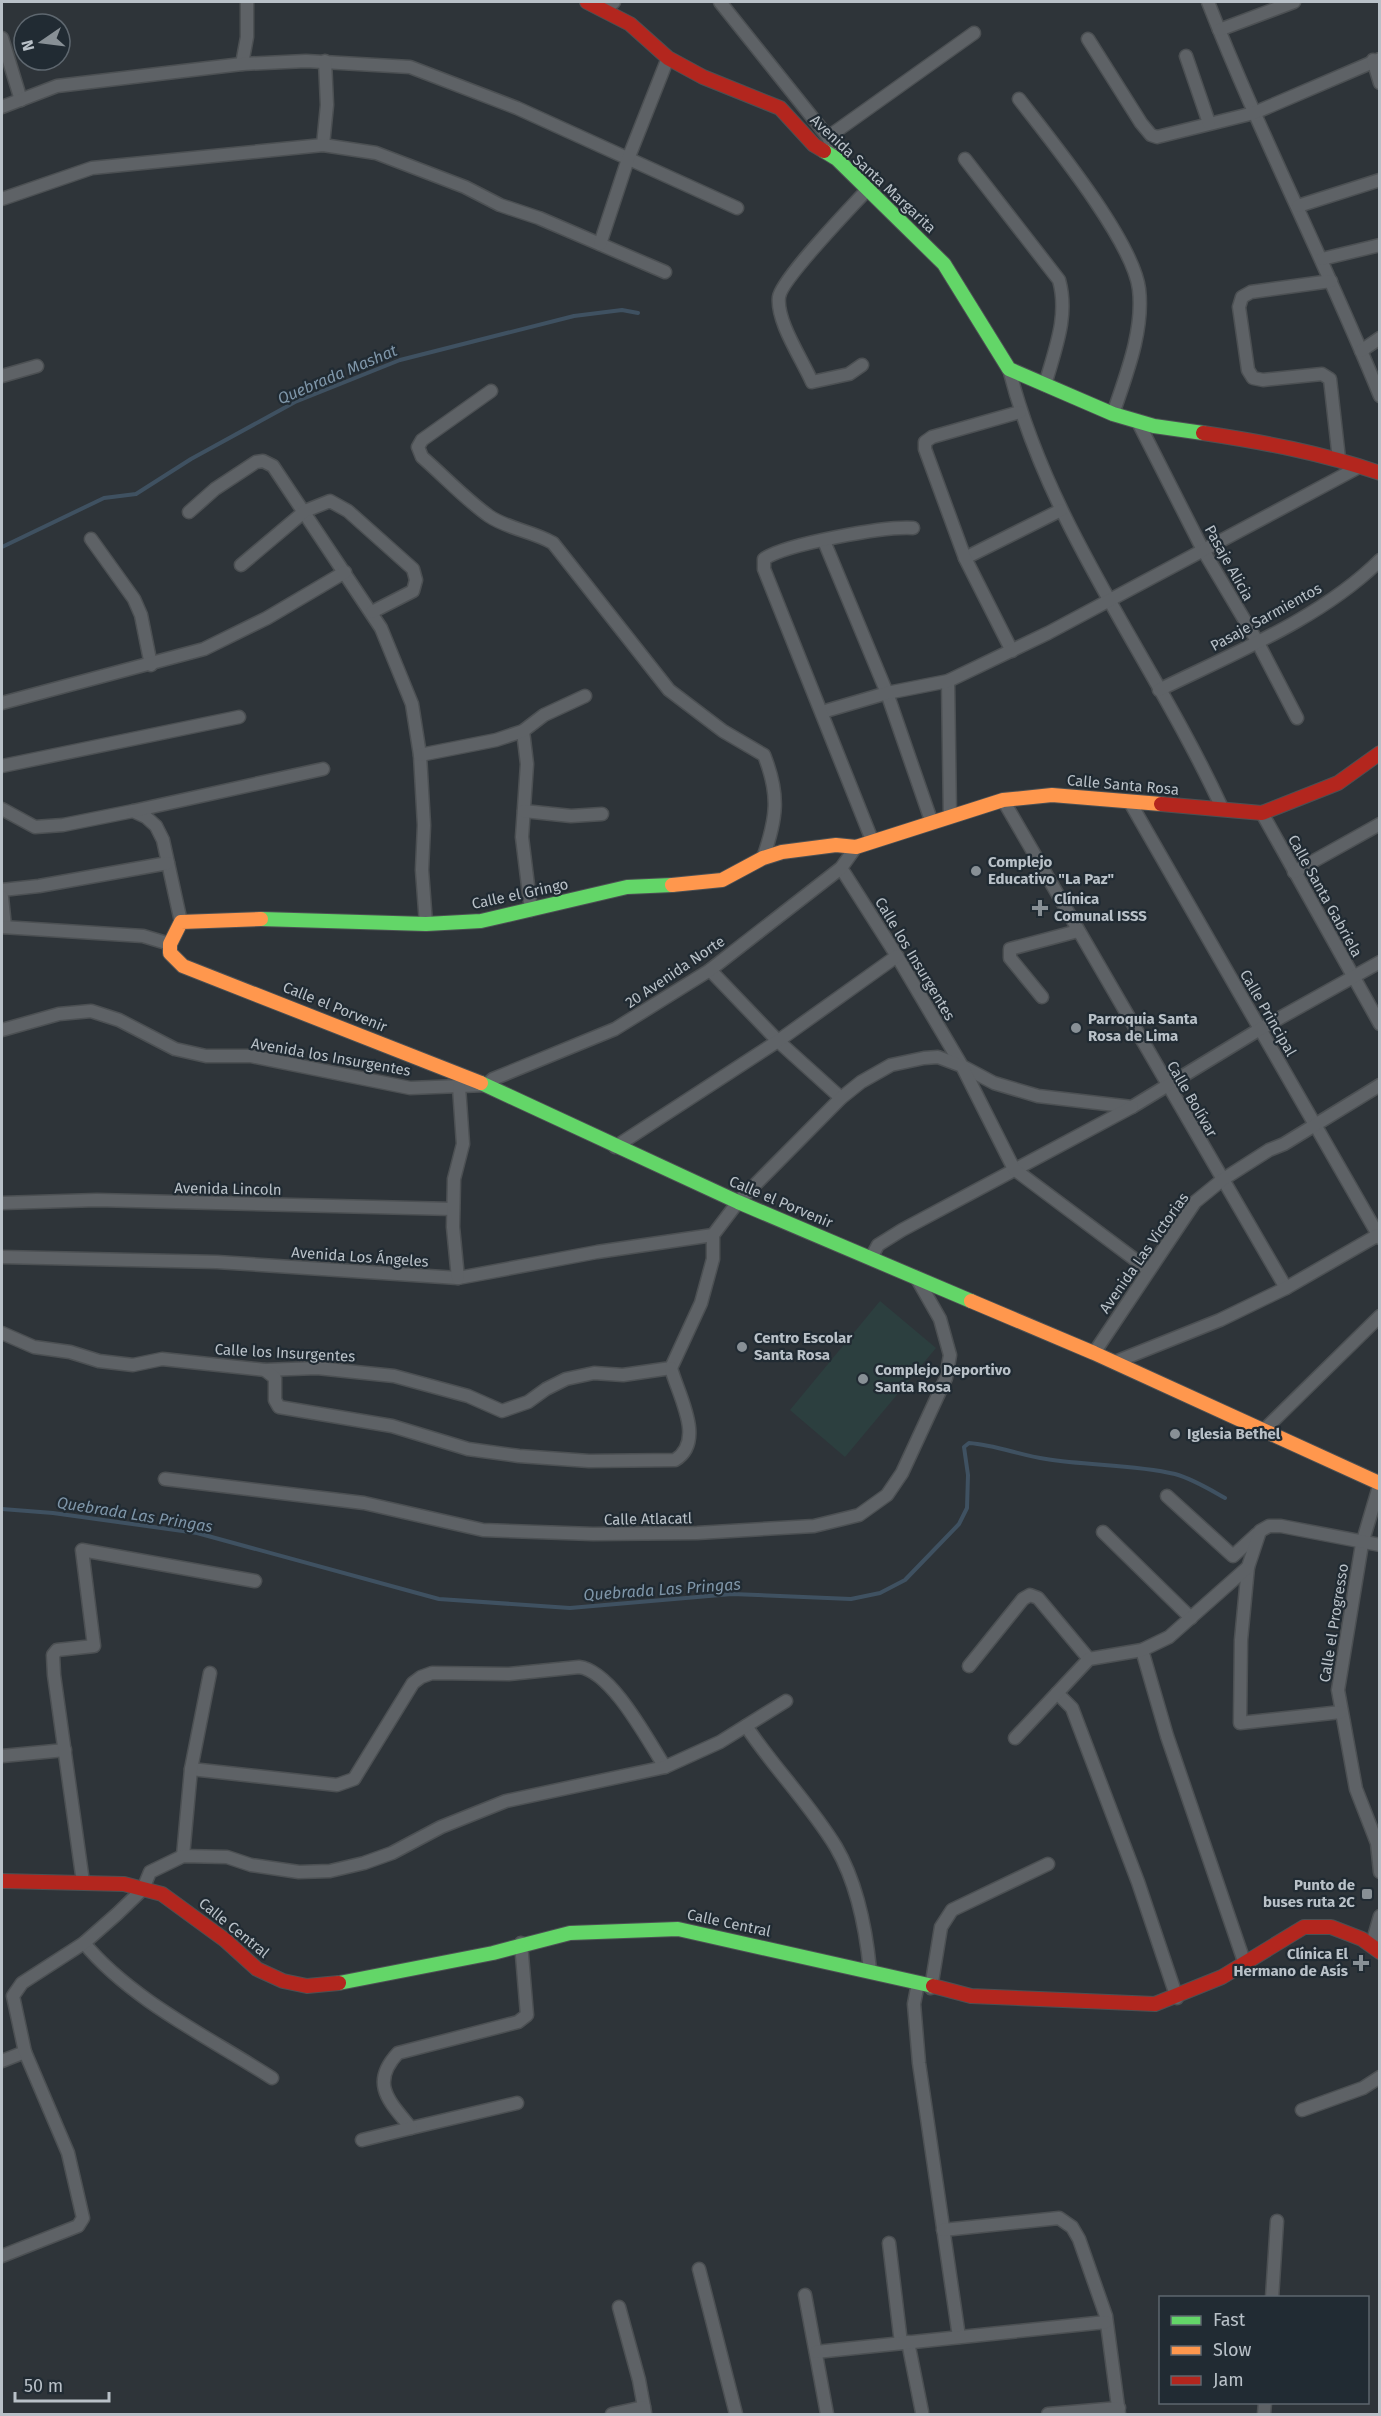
<svg xmlns="http://www.w3.org/2000/svg" width="1381" height="2416" font-family="'Fira Sans',sans-serif">
	<rect width="100%" height="100%" fill="#2e3439"/>
	<polygon fill="#2c3f3f" points="880,1301 936,1348 845,1457 790,1410"/>
	<g fill="none" stroke-linecap="round" stroke-linejoin="round">
		<g stroke="#3f5161" stroke-width="4">
			<polyline points="2,547 104,498 136,494 191,459 295,402 400,360 574,316 622,310 638,313"/>
			<path d="M2,1509L53,1513L197,1533L439,1599L570,1608L732,1594L851,1599L880,1593L905,1580L959,1524L967,1508L968,1475L964,1447L969,1443C996,1445 1019,1455 1046,1459C1089,1466 1133,1464 1175,1474C1193,1479 1209,1489 1225,1498"/>
		</g>
		<defs>
			<g id="street">
				<polyline points="720,2 828,137 837,159"/>
				<path d="M1208,2C1260,135 1326,263 1380,396"/>
				<polyline points="605,10 614,2"/>
				<polyline points="1219,30 1294,2"/>
				<polyline points="2,38 21,100"/>
				<polyline points="1088,39 1141,123 1151,135 1157,137 1254,113 1380,59"/>
				<polyline points="1186,56 1209,123"/>
				<polyline points="1373,60 1380,83"/>
				<polyline points="242,64 247,37 247,2"/>
				<path d="M1019,99C1050,139 1133,241 1139,289C1144,331 1126,375 1113,414"/>
				<polyline points="2,107 57,86 242,64 306,61 410,67 517,108 737,208"/>
				<polyline points="828,137 974,33"/>
				<polyline points="323,145 327,105 325,61"/>
				<path d="M965,159L1059,280C1069,316 1055,349 1045,385"/>
				<polyline points="2,199 92,168 323,145 376,153 397,161 465,187 500,205 539,218 665,272"/>
				<polyline points="1298,206 1380,180"/>
				<polyline points="600,244 628,159 668,58"/>
				<polyline points="1322,259 1380,245"/>
				<polyline points="1331,281 1251,292 1242,297 1239,307 1248,370 1253,378 1263,380 1322,374 1330,379 1339,459"/>
				<polyline points="1361,351 1380,338"/>
				<path d="M862,365L849,374L812,382C802,359 776,321 779,297C781,280 851,207 866,191"/>
				<path d="M1009,369C1050,530 1154,660 1222,808"/>
				<polyline points="2,376 37,366"/>
				<path d="M491,391L422,440L418,447L422,457C444,476 465,499 489,516C508,529 532,531 553,543L669,690L723,731L764,755C780,795 777,818 763,858"/>
				<polyline points="1138,422 1203,550 1257,641 1297,718"/>
				<polyline points="189,512 215,489 256,462 263,461 273,466 381,628 412,704 420,755 424,825 422,870 426,924"/>
				<polyline points="91,539 134,599 141,615 151,665"/>
				<polyline points="824,541 887,693 932,823"/>
				<polyline points="965,558 1061,510"/>
				<polyline points="241,565 305,511 330,501 348,511 413,569 416,580 413,591 372,612"/>
				<polyline points="1012,651 965,558 925,449 925,442 932,437 1020,412"/>
				<polyline points="948,681 950,817"/>
				<path d="M1159,690C1232,654 1322,618 1380,560"/>
				<polyline points="2,703 204,649 267,618 345,572"/>
				<polyline points="822,712 887,693 948,681 1048,633 1359,467"/>
				<polyline points="523,731 527,764 522,837 531,910"/>
				<polyline points="420,755 496,740 523,731 544,715 585,696"/>
				<polyline points="2,766 239,717"/>
				<polyline points="1003,800 1286,1288"/>
				<polyline points="1131,804 1380,1238"/>
				<polyline points="2,809 35,827 63,825 133,811 146,817 156,826 163,840 181,922"/>
				<polyline points="133,811 323,769"/>
				<polyline points="524,811 571,816 602,814"/>
				<polyline points="1262,813 1380,1024"/>
				<path d="M872,840L764,569V559C785,544 886,526 913,528"/>
				<polyline points="841,868 897,956 962,1066 994,1083 1038,1096 1132,1107 1260,1029 1380,962"/>
				<polyline points="1294,872 1380,824"/>
				<polyline points="2,890 39,886 168,863"/>
				<polyline points="2,897 5,927"/>
				<polyline points="2,927 143,936 170,944"/>
				<polyline points="710,970 778,1041 841,1098"/>
				<polyline points="1042,997 1010,958 1010,949 1078,931"/>
				<polyline points="2,1030 59,1014 91,1011 119,1020 175,1049 206,1056 251,1056 410,1088 486,1085 493,1079 615,1029 710,970 841,868 856,847"/>
				<polyline points="615,1147 778,1041 897,956"/>
				<polyline points="2,1203 97,1200 453,1209"/>
				<polyline points="2,1257 217,1262 458,1278 597,1252 713,1235"/>
				<polyline points="871,1258 878,1245 902,1230 1132,1107"/>
				<polyline points="458,1278 453,1227 454,1179 463,1144 459,1087"/>
				<polyline points="2,1333 34,1347 70,1352 99,1361 133,1365 162,1359 265,1370 317,1368 394,1376 468,1396 502,1411 528,1402 546,1389 566,1379 594,1373 623,1375 671,1368 701,1303 713,1259 713,1235 738,1202 841,1098 861,1082 891,1065 924,1058 938,1057 962,1066 1014,1169 1149,1270"/>
				<polyline points="1094,1353 1195,1202 1222,1180 1269,1150 1284,1144 1380,1085"/>
				<polyline points="1115,1362 1220,1320 1286,1288 1378,1235"/>
				<path d="M265,1370L275,1378V1400L279,1407L392,1426L468,1449L519,1456L589,1461L675,1460C706,1441 678,1395 671,1368"/>
				<polyline points="1264,1430 1380,1316"/>
				<polyline points="165,1479 364,1503 483,1530 593,1534 697,1533 814,1526 859,1515 887,1495 902,1473 946,1378 950,1355 940,1319 916,1277"/>
				<polyline points="1380,1483 1362,1544 1338,1690 1356,1789 1377,1843 1380,1872"/>
				<polyline points="1167,1496 1233,1556 1257,1534"/>
				<polyline points="1103,1532 1191,1618"/>
				<polyline points="1248,1567 1241,1640 1240,1723 1341,1712"/>
				<polyline points="1142,1650 1167,1736 1245,1964"/>
				<polyline points="969,1666 1023,1599 1030,1595 1038,1598 1089,1659"/>
				<polyline points="1057,1693 1072,1708 1138,1882 1177,1998"/>
				<path d="M746,1726C774,1768 810,1804 836,1847C857,1883 866,1929 870,1970"/>
				<polyline points="1015,1738 1089,1659 1142,1650 1169,1637 1248,1567 1260,1531 1269,1526 1281,1526 1380,1545"/>
				<polyline points="2,1756 65,1750"/>
				<path d="M191,1769L337,1785L354,1779L413,1683L421,1677L432,1673L509,1674L579,1667C612,1671 648,1741 665,1767"/>
				<polyline points="183,1856 191,1769 210,1673"/>
				<polyline points="83,1882 54,1675 53,1655 57,1650 94,1646 82,1550 255,1581"/>
				<path d="M84,1943C131,2000 210,2038 272,2078"/>
				<polyline points="1372,1944 1380,1916"/>
				<polyline points="918,1983 914,2004 919,2063 959,2337"/>
				<polyline points="931,1988 941,1927 952,1910 1048,1864"/>
				<polyline points="2,2061 25,2052"/>
				<path d="M517,2103L411,2128C390,2102 369,2084 398,2053L518,2022L527,2015L521,1943"/>
				<polyline points="1302,2110 1363,2088 1380,2077"/>
				<polyline points="362,2140 411,2128"/>
				<polyline points="943,2230 1059,2218 1072,2227 1079,2239 1106,2316 1119,2414"/>
				<polyline points="889,2243 901,2343"/>
				<polyline points="2,2256 78,2226 83,2218 68,2153 25,2052 13,1996 22,1983 84,1943 117,1914 143,1889 150,1872 183,1856 227,1857 251,1865 299,1872 330,1871 364,1863 392,1853 441,1827 506,1801 665,1767 720,1742 786,1701"/>
				<polyline points="699,2269 736,2414"/>
				<polyline points="805,2295 827,2414"/>
				<polyline points="1272,2298 1277,2221"/>
				<polyline points="619,2307 639,2380 644,2407"/>
				<polyline points="908,2342 922,2412"/>
				<polyline points="816,2352 1106,2322"/>
				<polyline points="612,2414 644,2407 645,2413"/>
				<polyline points="1048,2414 1119,2408"/>
				<polyline points="1264,2414 1265,2402"/>
			</g>
			<g id="fast">
				<polyline points="824,151 837,159 944,264 1009,369 1113,414 1154,426 1203,433"/>
				<polyline points="261,919 426,924 481,921 627,887 672,885"/>
				<polyline points="481,1083 738,1202 971,1301"/>
				<polyline points="339,1983 493,1953 570,1933 678,1929 933,1986"/>
			</g>
			<g id="slow">
				<polyline points="672,885 722,880 763,858 782,852 836,845 856,847 1003,800 1052,795 1161,804"/>
				<polyline points="261,919 181,922 170,944 170,953 183,966 481,1083"/>
				<polyline points="971,1301 1094,1353 1379,1483"/>
			</g>
			<g id="jam">
				<polyline points="587,2 630,24 668,58 703,77 780,108 814,145 824,151"/>
				<path d="M1203,433C1263,442 1322,453 1380,473"/>
				<polyline points="1161,804 1262,813 1338,783 1380,753"/>
				<polyline points="2,1881 124,1884 162,1894 225,1940 257,1969 283,1981 307,1986 339,1983"/>
				<polyline points="933,1986 971,1996 1155,2004 1222,1977 1304,1927 1331,1927 1362,1939 1380,1952"/>
			</g>
		</defs>
		<use href="#street" stroke="#4c5053" stroke-width="15"/>
		<use href="#fast" stroke="#4c5053" stroke-width="16"/>
		<use href="#slow" stroke="#4c5053" stroke-width="16"/>
		<use href="#jam" stroke="#4c5053" stroke-width="16"/>
		<use href="#street" stroke="#5e6266" stroke-width="12"/>
		<use href="#fast" stroke="#63d668" stroke-width="14"/>
		<use href="#slow" stroke="#ff974d" stroke-width="14"/>
		<use href="#jam" stroke="#b3261e" stroke-width="14"/>
	</g>
	<g fill="#889096" stroke="#212b33" stroke-width="2">
		<circle cx="976" cy="871" r="6"/>
		<path d="M1037 899h6v6h6v6h-6v6h-6v-6h-6v-6h6z"/>
		<circle cx="1076" cy="1028" r="6"/>
		<circle cx="742" cy="1347" r="6"/>
		<circle cx="863" cy="1379" r="6"/>
		<circle cx="1175" cy="1434" r="6"/>
		<rect x="1361" y="1888" width="12" height="12" rx="3"/>
		<path d="M1358 1954h6v6h6v6h-6v6h-6v-6h-6v-6h6z"/>
	</g>
	<g text-anchor="middle" stroke-width="4.5" stroke-linejoin="round" paint-order="stroke">
		<g font-size="15" fill="#b9c1c8" stroke="#212b33">
			<text transform="translate(873 174) rotate(43)" y="5">Avenida Santa Margarita</text>
			<text transform="translate(1229 563) rotate(61)" y="5">Pasaje Alicia</text>
			<text transform="translate(1266 617) rotate(-29)" y="5">Pasaje Sarmientos</text>
			<text transform="translate(1123 785) rotate(5)" y="5">Calle Santa Rosa</text>
			<text transform="translate(520 894) rotate(-12)" y="5">Calle el Gringo</text>
			<text transform="translate(1325 896) rotate(61)" y="5">Calle Santa Gabriela</text>
			<text transform="translate(915 959) rotate(59)" y="5">Calle los Insurgentes</text>
			<text transform="translate(675 972) rotate(-34)" y="5">20 Avenida Norte</text>
			<text transform="translate(335 1007) rotate(22)" y="5">Calle el Porvenir</text>
			<text transform="translate(1268 1013) rotate(60)" y="5">Calle Principal</text>
			<text transform="translate(331 1057) rotate(10)" y="5">Avenida los Insurgentes</text>
			<text transform="translate(1192 1099) rotate(60)" y="5">Calle Bolívar</text>
			<text transform="translate(228 1189) rotate(1)" y="5">Avenida Lincoln</text>
			<text transform="translate(781 1202) rotate(23)" y="5">Calle el Porvenir</text>
			<text transform="translate(1144 1253) rotate(-55)" y="5">Avenida Las Victorias</text>
			<text transform="translate(360 1257) rotate(4)" y="5">Avenida Los Ángeles</text>
			<text transform="translate(285 1353) rotate(3)" y="5">Calle los Insurgentes</text>
			<text transform="translate(648 1519) rotate(-1)" y="5">Calle Atlacatl</text>
			<text transform="translate(1334 1623) rotate(-81)" y="5">Calle el Progresso</text>
			<text transform="translate(729 1923) rotate(12)" y="5">Calle Central</text>
			<text transform="translate(234 1928) rotate(39)" y="5">Calle Central</text>
		</g>
		<g font-size="15" font-weight="bold" fill="#b9c1c8" stroke="#212b33" text-anchor="start">
			<text x="988" y="867">Complejo<tspan x="988" dy="17">Educativo "La Paz"</tspan></text>
			<text x="1054" y="904">Clínica<tspan x="1054" dy="17">Comunal ISSS</tspan></text>
			<text x="1088" y="1024">Parroquia Santa<tspan x="1088" dy="17">Rosa de Lima</tspan></text>
			<text x="754" y="1343">Centro Escolar<tspan x="754" dy="17">Santa Rosa</tspan></text>
			<text x="875" y="1375">Complejo Deportivo<tspan x="875" dy="17">Santa Rosa</tspan></text>
			<text x="1187" y="1439">Iglesia Bethel</text>
			<text x="1355" y="1890" text-anchor="end">Punto de<tspan x="1355" dy="17">buses ruta 2C</tspan></text>
			<text x="1348" y="1959" text-anchor="end">Clínica El<tspan x="1348" dy="17">Hermano de Asís</tspan></text>
		</g>
		<g font-size="16" font-style="italic" fill="#7e95a8" stroke="#212b33">
			<text transform="translate(337 374) rotate(-23)" y="6">Quebrada Mashat</text>
			<text transform="translate(135 1514) rotate(9)" y="6">Quebrada Las Pringas</text>
			<text transform="translate(662 1589) rotate(-4)" y="6">Quebrada Las Pringas</text>
		</g>
	</g>
	<rect width="1381" height="2416" fill="none" stroke="#b9c1c8" stroke-width="6"/>
	<rect x="1159" y="2296" width="210" height="108" fill="#212b33" stroke="#5e676f" stroke-width="1.5"/>
	<rect x="1171" y="2316" width="30" height="9" fill="#63d668" stroke="#5e676f" stroke-width="1.5"/>
	<text x="1213" y="2326" font-size="18" fill="#b9c1c8">Fast</text>
	<rect x="1171" y="2346" width="30" height="9" fill="#ff974d" stroke="#5e676f" stroke-width="1.5"/>
	<text x="1213" y="2356" font-size="18" fill="#b9c1c8">Slow</text>
	<rect x="1171" y="2376" width="30" height="9" fill="#b3261e" stroke="#5e676f" stroke-width="1.5"/>
	<text x="1213" y="2386" font-size="18" fill="#b9c1c8">Jam</text>
	<g transform="translate(42 42) rotate(256)"><circle r="28" fill="#212b33" stroke="#5e676f" stroke-width="1.5"/>
	<path d="M0-4.5L10 22L0 15L-10 22Z" fill="#889096"/>
	<text y="-9" font-size="16" font-weight="bold" text-anchor="middle" fill="#b9c1c8">N</text>
	</g>
	<path d="M15 2392v9h94v-9" fill="none" stroke="#b9c1c8" stroke-width="3"/>
	<text x="24" y="2392" font-size="18" fill="#b9c1c8" stroke="#212b33" stroke-width="4.5" paint-order="stroke">50 m</text>
</svg>
